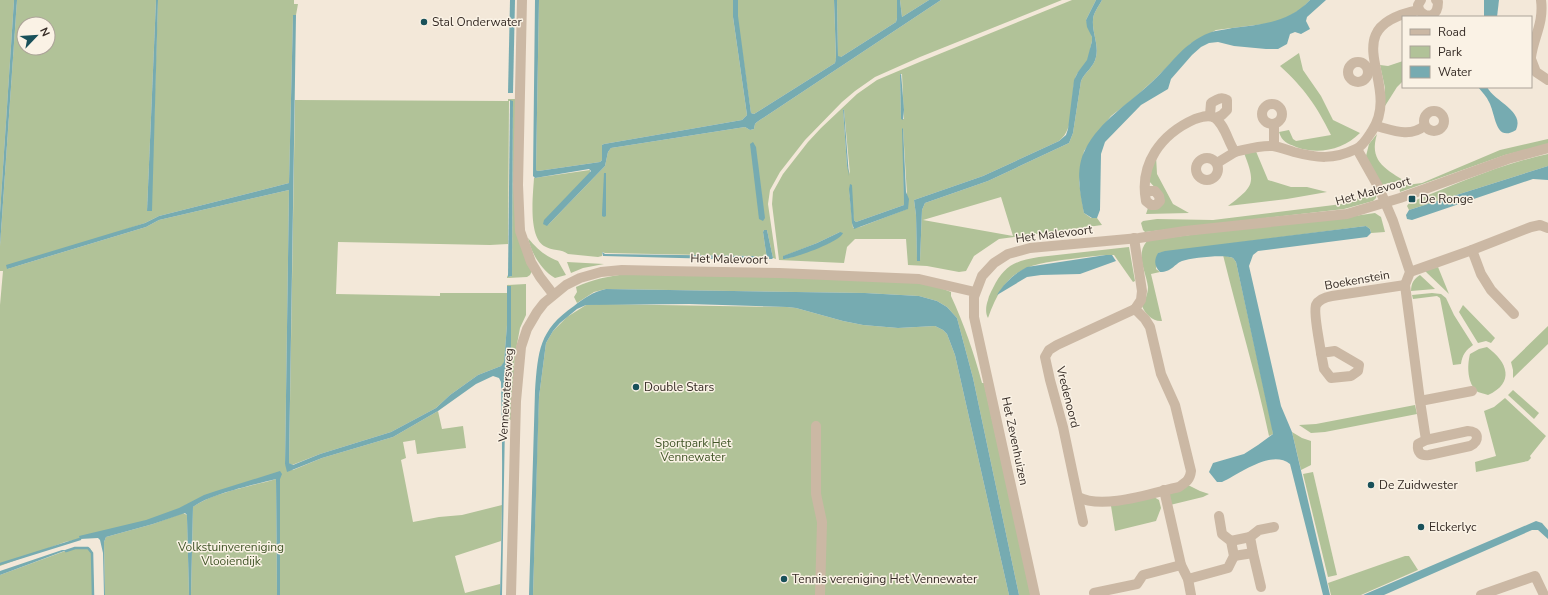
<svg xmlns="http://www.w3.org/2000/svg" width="1548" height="595" font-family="'Nunito Sans',sans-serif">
	<rect width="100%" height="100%" fill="#f3e8d9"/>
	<g fill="#b1c298" fill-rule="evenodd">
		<polygon points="0,0 14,0 0,213"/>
		<path d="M17,0H156L147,211H151L158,0H294V4H298L296,15H293L289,183L159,216L145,223L7,269L146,227L159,220L289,190L285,464L293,470L322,458L393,437L438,411L442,429L463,426L466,448L417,454L415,440L403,442L406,458L401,460L413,522L439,517L462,515L502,505L501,541L455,556L465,593L500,584V595H280V479L278,473L244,483L176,511L112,532L65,542L0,566V305L3,271H0V246ZM24,24H48V48H24Z"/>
		<polygon points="539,0 733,0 733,17 747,115 742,120 604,144 602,145 602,160 600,162 538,171 536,170"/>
		<polygon points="738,0 834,0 836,59 835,63 754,114 751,113 737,16"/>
		<polygon points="837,0 897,0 897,18 896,22 841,57 838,57"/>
		<polygon points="900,0 929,0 902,17"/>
		<path d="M941,0H1062L920,57L875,77L855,91L842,102L805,140L780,172L770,190L768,204L776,259L773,258L767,230H764L763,232L767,259H757L756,256H753L605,253L602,252V256L598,257L568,254C562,249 552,251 544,246C528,236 533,195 534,178L590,170V173L547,226L605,166L608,152L611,148L745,127L750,130L754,129L755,124L757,122Z"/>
		<path d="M1072,0H1096L1086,20C1088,26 1093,34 1092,41C1090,47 1090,56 1087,62C1083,68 1077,71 1075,79C1070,98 1076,128 1059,141L983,176L914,200L916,215L917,258L920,261L922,210L925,203L988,181L1069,143L1073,133L1081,81C1085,72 1094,67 1096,57C1099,45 1092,32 1093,20C1093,13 1099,6 1102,0H1310L1301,9L1288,17L1272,23L1216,30L1190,44L1155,79L1133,99L1111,116L1084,151L1079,182L1084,213L1091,218H1097L1102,225L999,239L974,256L966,271L959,272L927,266L908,265L906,239H855L847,247L844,263L779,260L772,204L773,192L783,174L808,142L821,128L857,94L877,80L922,61ZM900,74H902L904,119H901ZM843,109L844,110L850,174L847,166ZM903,128L907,195V209L860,227L853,228L849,189L854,220L856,222L904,205ZM1001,197L1013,236L923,220ZM840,232L829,243L785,259L784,256L817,243Z"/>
		<path d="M1299,53L1303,70L1321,96L1333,120L1360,133C1343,150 1318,155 1296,147C1287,143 1282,142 1279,132L1289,130L1293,139L1296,141L1331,135C1316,105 1305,89 1280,66Z"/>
		<polygon points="1403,61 1403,81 1397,87 1385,106 1385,88 1380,65 1388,66"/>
		<polygon points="508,99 515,99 516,182 532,271 530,275 527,277 507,278 507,275 508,277 512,276 513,101 509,101 508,244 490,245 338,242 336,294 440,296 440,293 507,293 507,325 504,363 501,366 478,375 450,395 436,408 391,432 320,454 292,465 289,463 295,100 508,101"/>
		<path d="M1377,134C1369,160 1384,168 1403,180L1381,185L1366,156L1369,144Z"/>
		<polygon points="1548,139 1548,144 1505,155 1400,192 1399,186 1422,183 1500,150"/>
		<path d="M1255,149L1268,180L1291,187H1307L1327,192L1287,199L1228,206C1254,186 1256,184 1244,153Z"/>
		<path d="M1548,154V166L1409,210L1407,206L1409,203C1454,185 1500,164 1548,154Z"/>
		<polygon points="1156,156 1157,174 1173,204 1189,213 1146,214 1148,208 1160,193 1148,180"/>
		<polygon points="1377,192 1376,198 1373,201 1344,209 1145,232 1143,230 1141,223 1143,221 1157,219 1213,220 1342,204"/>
		<path d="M1375,213L1381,217L1385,232L1371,233L1370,229L1366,226L1158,253L1156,269L1160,272L1151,274L1162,321C1153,322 1145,314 1142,306C1145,300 1148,294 1148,287C1146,271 1135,255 1147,241C1223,229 1299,225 1375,213Z"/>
		<path d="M528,238C537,249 545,256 558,261L566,275L555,278C542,271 531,253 528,238Z"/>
		<path d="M1129,247L1135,281L1133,282L1114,255C1100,255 1086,257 1071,259C1024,264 1005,270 988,318C985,313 986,305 988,300C989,295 991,292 993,288C1004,266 1014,261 1039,257Z"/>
		<path d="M1223,255L1233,258L1236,262L1272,426L1273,434L1269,436C1256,375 1238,316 1223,255Z"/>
		<polygon points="567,262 604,264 583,268 571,273"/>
		<polygon points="1438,267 1449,294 1425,271"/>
		<path d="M628,274L901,279L938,287L951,292V296C964,324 974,353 982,383H984L1031,595H1019L973,378L957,318L947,307L937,301L919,296L865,293L606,289L594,292L577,303L574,297L577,292L576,287C593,279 609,276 628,274Z"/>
		<path d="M1420,275L1435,289L1411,291C1411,283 1414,279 1420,275Z"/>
		<polygon points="526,284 526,315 520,328 515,355 512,419 505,423 511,349 511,286 507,286 507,285"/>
		<path d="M1432,293L1441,294L1446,298L1454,315L1473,345C1466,350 1462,355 1461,364L1453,365L1440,298L1437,296L1413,299L1412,295Z"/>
		<polygon points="599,304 787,307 796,308 843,321 863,325 898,328 935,326 943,330 947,334 955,355 1009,595 533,595 538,421 539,397 546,343 553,331 567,317 586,305"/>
		<polygon points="1463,305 1495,338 1491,343 1486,341 1478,343 1459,312"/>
		<polygon points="1548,326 1548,344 1513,378 1513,370 1511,362"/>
		<path d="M1487,347C1508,362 1515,383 1488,395C1485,394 1481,393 1478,392C1467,384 1467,366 1470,354L1479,349Z"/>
		<polygon points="1513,390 1539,413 1534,419 1508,395"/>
		<polygon points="1505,398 1546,436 1530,456 1531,458 1528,461 1476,472 1475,462 1496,456 1484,411 1494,407"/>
		<polygon points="1415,405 1417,414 1325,432 1311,433 1299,425 1316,424"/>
		<polygon points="1292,432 1302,438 1311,441 1311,465 1301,470"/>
		<polygon points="1313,472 1337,575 1328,577 1303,474"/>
		<path d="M276,479L277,595H191L193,507C212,493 253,486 276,479Z"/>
		<polygon points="1188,485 1200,491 1209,494 1203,497 1170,505 1169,494"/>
		<polygon points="1154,497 1159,500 1161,508 1156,521 1115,531 1111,506"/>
		<polygon points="183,513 187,515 189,595 105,595 104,542 106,537 153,524"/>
		<polygon points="76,547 90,548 92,552 94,595 0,595 0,575"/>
		<polygon points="1405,556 1409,556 1418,570 1361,595 1331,595 1328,583"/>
	</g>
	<g fill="#76abb1">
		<polygon points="14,0 17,0 0,246 0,213"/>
		<polygon points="156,0 158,0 152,211 147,211"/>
		<polygon points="510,0 515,0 513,93 508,93"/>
		<polygon points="535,0 539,0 536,170 538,171 600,162 602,160 602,145 604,144 742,120 747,115 733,17 733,0 738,0 738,16 751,113 754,114 835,63 836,58 834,0 837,0 838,56 841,57 896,22 897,18 897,0 900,0 902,17 929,0 941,0 757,122 755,124 754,129 750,130 745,127 611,148 608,152 605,166 547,226 543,224 544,220 591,171 589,169 535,178 533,176"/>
		<path d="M1096,0H1102C1099,6 1093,13 1093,20C1092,32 1099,45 1096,57C1094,67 1085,72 1081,81L1073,133L1069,143L988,181L925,203L922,210L920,261H917L916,215L914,200L983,176L1059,141L1066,135L1068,129L1074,80L1078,72L1087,60L1092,41V37L1087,27L1086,20Z"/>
		<path d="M1310,0H1326L1307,17L1306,21L1310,29L1301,34L1295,32L1290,34L1287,44L1278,49H1266L1234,46L1218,42L1209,43L1201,47L1192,55L1171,79L1168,89L1141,105L1105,142L1101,154L1100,210L1097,218H1092L1084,213C1080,193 1075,169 1085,150C1100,120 1130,103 1154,80C1172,63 1185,42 1209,33C1216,30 1224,30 1232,28C1262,24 1288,23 1310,0Z"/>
		<polygon points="1484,0 1499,0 1497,17 1484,17"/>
		<path d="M293,15H296L289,463L293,465L320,454L391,432L436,408L450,395L478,375L501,366L504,362L507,325V286H511V349L505,423L502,595H500C502,524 503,453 501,382L499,378L493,376L476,384L438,411L393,437L322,458L287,472L285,464L289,190L159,220L146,227L7,269L6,265L145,223L159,216L289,183Z"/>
		<polygon points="901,73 904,110 903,120 901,119 900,75"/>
		<path d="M1478,87H1487C1495,102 1525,111 1516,130C1495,143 1496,115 1489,102C1487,97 1482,92 1478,87Z"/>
		<polygon points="510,100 513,101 512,276 508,277"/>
		<polygon points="843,109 844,110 849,176 847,166"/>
		<polygon points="903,128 906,192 909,199 908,209 854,229 852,223 849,189 850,184 852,185 854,220 856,222 904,205 902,129"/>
		<polygon points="753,142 756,147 765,218 763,221 759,219 750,144"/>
		<polygon points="1548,166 1548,180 1533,179 1412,220 1407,219 1406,215 1409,210"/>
		<polygon points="604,173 606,173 606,216 604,217 602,216 602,213"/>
		<path d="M1366,226L1370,229L1371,233L1367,237L1258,251L1253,255L1249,266L1281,406L1292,432L1330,595H1323L1290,464C1271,449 1240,474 1222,482H1217L1209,472L1213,463L1244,454L1258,445L1273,434L1236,262L1233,258C1225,254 1191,258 1182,261C1173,265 1172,272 1160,272C1154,266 1154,260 1158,253L1165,251Z"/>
		<polygon points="764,230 767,230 773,258 772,259 767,259 763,232"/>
		<path d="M840,232L843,233C840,242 793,259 783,259V256L817,243Z"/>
		<polygon points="602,252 605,254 753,256 756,256 757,258 756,260 603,256"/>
		<path d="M1106,255H1112L1116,261L1080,274L1041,275L1027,277L997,295C1004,283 1015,273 1027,267Z"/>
		<path d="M606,289L865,293L919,296L937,301L947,307L957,318L973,378L1019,595H1009L955,355L947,334L943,330L935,326L898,328L863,325L843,321L796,308L787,307L689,304L586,305L577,309L560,323L553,331L546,343L539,397L533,595H529L535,391C538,351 539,330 574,306C584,298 593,292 606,289Z"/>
		<path d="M280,471L282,474L280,479V595H277L276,479C253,485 210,494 193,507L191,595H189L187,518V515L185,513L153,524L106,537L104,542L105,595H104L103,553L100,540L98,538L80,539L79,536L146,520L179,508L204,495L216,491Z"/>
		<polygon points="1536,521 1542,523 1548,530 1548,539 1538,530 1532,530 1384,595 1363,595"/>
		<polygon points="62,550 67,550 0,575 0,571"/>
	</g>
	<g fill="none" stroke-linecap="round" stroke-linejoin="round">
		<g stroke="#76abb1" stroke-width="2.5">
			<polyline points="66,551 75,548 88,548 92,553 93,595"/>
			<polyline points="0,564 80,539"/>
		</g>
		<g stroke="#cbb8a4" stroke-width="10">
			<path d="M1421,0L1418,5L1419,10C1428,20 1438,16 1438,2L1436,0"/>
			<path d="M1531,57C1534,36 1544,23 1541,0"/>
			<polyline points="1531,59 1536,72 1548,80"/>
			<circle cx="1358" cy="72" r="10"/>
			<circle cx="1272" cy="114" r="10"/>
			<circle cx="1434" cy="121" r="10"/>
			<path d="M1210,115L1211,103C1216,100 1221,96 1227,100V110L1222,115L1216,118"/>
			<polyline points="1274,125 1274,146"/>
			<path d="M1376,126C1392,130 1410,138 1424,126"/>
			<polyline points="1357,149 1379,188 1393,221 1410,272 1405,285 1420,401 1472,391"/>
			<circle cx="1207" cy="169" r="11"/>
			<polyline points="1217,163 1235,152"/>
			<path d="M1146,191H1155L1159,196L1160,201L1156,205H1151L1146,201C1139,164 1161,134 1195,119C1201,117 1209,114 1215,118C1225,125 1228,142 1235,152C1248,149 1260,145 1273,146C1280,147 1287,150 1294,152C1317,158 1333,160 1356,149C1363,146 1368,137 1372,131C1404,83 1330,28 1419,10"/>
			<polyline points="1472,250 1481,274 1491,290 1514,314"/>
			<polyline points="1410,272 1472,250 1531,227 1540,225 1548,228"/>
			<polygon points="1335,351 1359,365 1358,371 1351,376 1331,378 1324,369 1321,353"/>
			<path d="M1321,353C1320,344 1313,313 1316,305C1319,299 1326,297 1332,296L1405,285"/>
			<path d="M1420,401L1426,440L1418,444C1417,453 1421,456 1429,455L1470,446C1480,441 1479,431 1468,431L1426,440"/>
			<polyline points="816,426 816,494 822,522 820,595"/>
			<polyline points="1164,490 1181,565 1188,579 1191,595"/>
			<path d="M1078,497C1103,510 1152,493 1179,487C1186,482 1190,480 1191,471L1175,405L1161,374L1150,327L1145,319L1135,309L1141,300L1142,291L1134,238"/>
			<polyline points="1083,522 1063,427 1050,380 1045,357 1049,350 1057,345 1135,309"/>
			<polyline points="1231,541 1250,537"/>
			<polyline points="1253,553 1250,537 1259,530 1274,527"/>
			<polyline points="1234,556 1253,553 1261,587"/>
			<polyline points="1188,579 1228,568 1234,556 1231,541 1222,534 1219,516"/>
			<polyline points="1094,593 1137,584 1143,575 1181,565"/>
			<polyline points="1481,595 1535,576 1544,595"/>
		</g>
		<g stroke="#cbb8a4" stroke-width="10">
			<polyline points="522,0 518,185 520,231 531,262 540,277 553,294"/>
			<polyline points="511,595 516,401 521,347 527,329 537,312 544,303 566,285 580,278 601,272 622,270 666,271 779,273 919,279 975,292"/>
			<polyline points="1035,595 974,317 974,297 982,276 994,263 1008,254 1030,248 1139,238 1185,231 1347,214 1400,198 1508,159 1548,148"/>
		</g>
	</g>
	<g fill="#19515a" stroke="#faf2e5" stroke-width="1.5">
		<circle cx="424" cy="22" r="4"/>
		<rect x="1408" y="195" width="8" height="8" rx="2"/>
		<circle cx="636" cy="387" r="4"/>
		<circle cx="1371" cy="485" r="4"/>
		<circle cx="1421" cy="527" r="4"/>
		<circle cx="784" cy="579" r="4"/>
	</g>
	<g text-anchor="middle" stroke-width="3" stroke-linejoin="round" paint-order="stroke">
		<g font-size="12" fill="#362c26" stroke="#faf2e5" text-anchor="start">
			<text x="432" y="26">Stal Onderwater</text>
			<text x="1420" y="203">De Ronge</text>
			<text x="644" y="391">Double Stars</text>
			<text x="1379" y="489">De Zuidwester</text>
			<text x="1429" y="531">Elckerlyc</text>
			<text x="792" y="583">Tennis vereniging Het Vennewater</text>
		</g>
		<g font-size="12" fill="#362c26" stroke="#faf2e5">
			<text transform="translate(1373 191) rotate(-16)" y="4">Het Malevoort</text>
			<text transform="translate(1054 234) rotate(-7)" y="4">Het Malevoort</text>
			<text transform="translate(729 259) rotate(1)" y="4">Het Malevoort</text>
			<text transform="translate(1357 280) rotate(-10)" y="4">Boekenstein</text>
			<text transform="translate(506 395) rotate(-86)" y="4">Vennewatersweg</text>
			<text transform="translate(1068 397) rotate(76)" y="4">Vredenoord</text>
			<text transform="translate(1015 441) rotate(78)" y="4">Het Zevenhuizen</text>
		</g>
		<g font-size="12" fill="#425629" stroke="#faf2e5">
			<text x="693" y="447">Sportpark Het<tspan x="693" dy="14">Vennewater</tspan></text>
			<text x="231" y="551">Volkstuinvereniging<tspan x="231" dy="14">Vlooiendijk</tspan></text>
		</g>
	</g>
	<rect x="1402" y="16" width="130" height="72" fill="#faf2e5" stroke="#aca399"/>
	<rect x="1410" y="29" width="20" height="6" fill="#cbb8a4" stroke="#aca399"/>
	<text x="1438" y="36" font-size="12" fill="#362c26">Road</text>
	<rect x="1410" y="46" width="20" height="12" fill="#b1c298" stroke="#aca399"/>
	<text x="1438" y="56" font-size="12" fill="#362c26">Park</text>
	<rect x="1410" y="66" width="20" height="12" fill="#76abb1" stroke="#aca399"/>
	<text x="1438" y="76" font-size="12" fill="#362c26">Water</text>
	<g transform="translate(36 36) rotate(65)"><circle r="19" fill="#faf2e5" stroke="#aca399"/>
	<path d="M0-3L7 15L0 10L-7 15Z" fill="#19515a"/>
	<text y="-6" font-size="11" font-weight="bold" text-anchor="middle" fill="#362c26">N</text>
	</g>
</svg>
